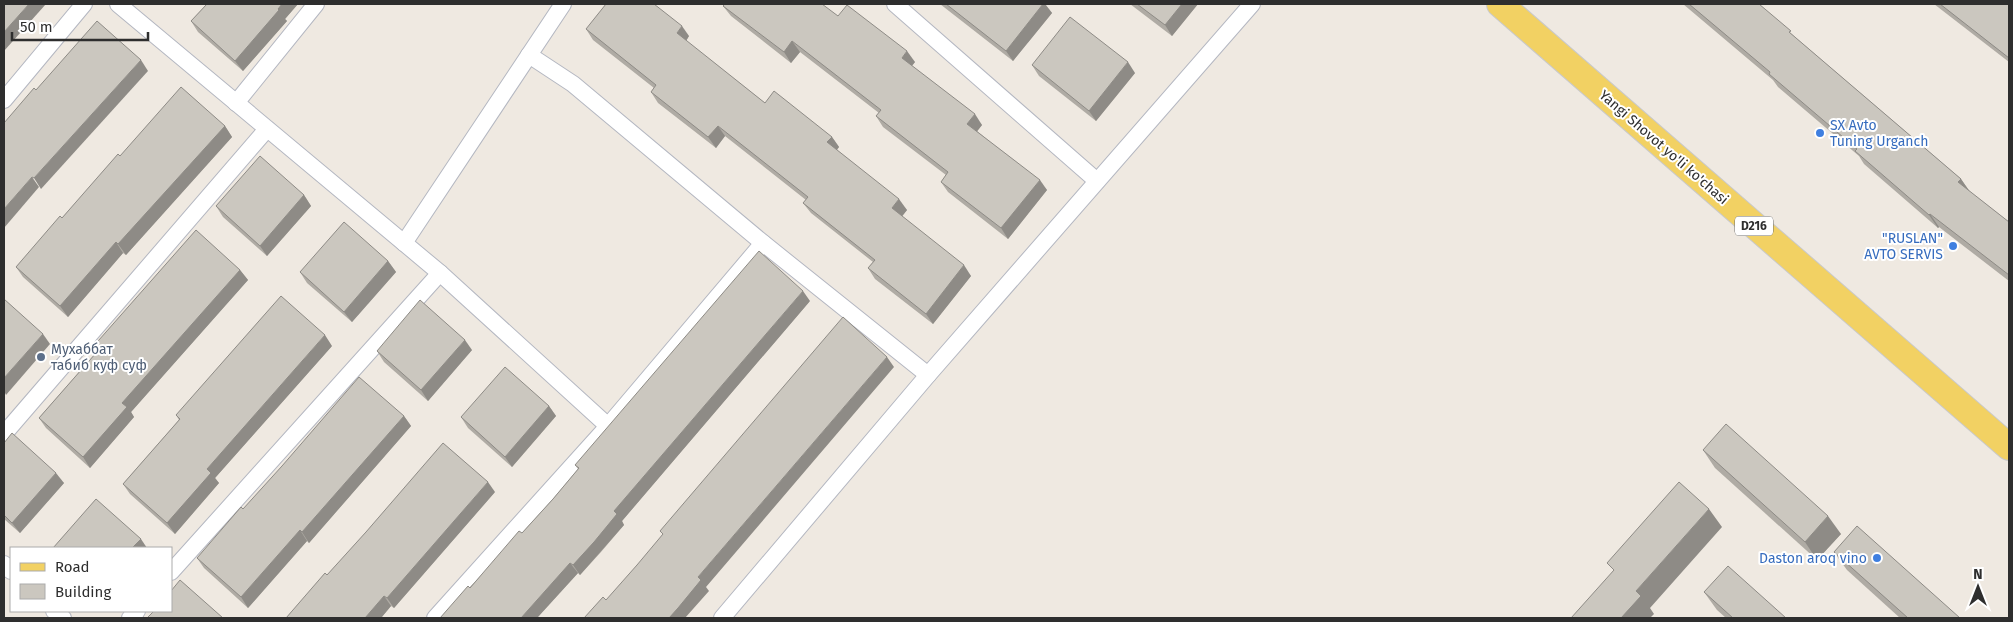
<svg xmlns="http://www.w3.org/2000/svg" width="2013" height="622" font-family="'Fira Sans',sans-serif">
	<rect width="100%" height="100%" fill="#efe9e1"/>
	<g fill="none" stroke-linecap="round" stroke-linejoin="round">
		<defs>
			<g id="minor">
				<polyline points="118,4 440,273 608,426"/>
				<polyline points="895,4 1097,181"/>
				<polyline points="529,55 573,84 763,243 928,375"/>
				<polyline points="4,100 84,4"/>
				<polyline points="236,103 316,4"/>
				<polyline points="404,243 563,4"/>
				<polyline points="4,434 267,129"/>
				<polyline points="4,564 11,571"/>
				<polyline points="171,572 440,273"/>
				<polyline points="54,611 63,618"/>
				<polyline points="130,618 137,611"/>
				<polyline points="435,618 608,426 763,243"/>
				<polyline points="722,618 928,375 1252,4"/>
			</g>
			<polyline id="primary" points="1500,4 2009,447"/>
		</defs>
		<use href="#minor" stroke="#b4b7c1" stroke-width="18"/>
		<use href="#primary" stroke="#c9c9c9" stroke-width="28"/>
		<use href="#minor" stroke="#fff" stroke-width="16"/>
		<use href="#primary" stroke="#f2d163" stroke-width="26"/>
	</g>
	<g fill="#afaba4">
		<polygon points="207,4 298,4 285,19 287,21 243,71 198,32 191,21"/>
		<polygon points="940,4 1045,4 1052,13 1013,61"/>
		<polygon points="1130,4 1198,4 1172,36"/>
		<polygon points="1683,4 1759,4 1796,38 1961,179 1970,192 2009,222 2009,281 1939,227 1938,228 1864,164 1859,156 1778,87 1773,80"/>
		<polygon points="1934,4 2009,4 2009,62"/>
		<polygon points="723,6 838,16 915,62 912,66 982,125 977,131 1047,190 1008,239 948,192 941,182 946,175 883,127 876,116 879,113 800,52 791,63 731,16"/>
		<polygon points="586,29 689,36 686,41 765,103 832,137 839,147 837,150 907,210 902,216 971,276 933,324 875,279 868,268 873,262 811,213 803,203 806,200 725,136 716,148 658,103 651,92 654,88 593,40"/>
		<polygon points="1032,65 1135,73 1096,121 1039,76"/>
		<polygon points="225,126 232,137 126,255 123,253 68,317 23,277 16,267 120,156"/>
		<polygon points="304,195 311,206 267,256 223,217 216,206"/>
		<polygon points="388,261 396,272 352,322 307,283 300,272"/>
		<polygon points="240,270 248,280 131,412 134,417 90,468 46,428 39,418 95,354 91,349"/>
		<polygon points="810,301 622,521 624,525 601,552 580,575 578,573 537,618 440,618 522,533 553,499 578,469 575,465"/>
		<polygon points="332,346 215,478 219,483 175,534 130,494 123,484 179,420 176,415"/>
		<polygon points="472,350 428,401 384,362 377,351"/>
		<polygon points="549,406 556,416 512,467 468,428 461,417"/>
		<polygon points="404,416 411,426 309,543 307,541 248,608 204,568 197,558 243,509"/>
		<polygon points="4,443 64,483 20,533 4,519"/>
		<polygon points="1703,450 1841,534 1817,560 1715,468"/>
		<polygon points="495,492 394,608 391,606 381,618 286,618 327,575"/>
		<polygon points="1834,552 1960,618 1900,618 1847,570"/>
		<polygon points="1704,592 1786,618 1726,618 1717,610"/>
	</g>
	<g fill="#8e8b86">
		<polygon points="29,4 46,4 4,51 4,32"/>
		<polygon points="282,4 298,4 285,19 287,21 243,71 235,61"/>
		<polygon points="1043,4 1045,4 1052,13 1013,61 1006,51"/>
		<polygon points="1182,4 1198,4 1172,36 1165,25"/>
		<polygon points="682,26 689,36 684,44 677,33"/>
		<polygon points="792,41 800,52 791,63 784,52"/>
		<polygon points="907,51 915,62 909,69 902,58"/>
		<polygon points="141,60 148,71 41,189 34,178"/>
		<polygon points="1128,62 1135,73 1096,121 1089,111"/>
		<polygon points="975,114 982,125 975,134 967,124"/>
		<polygon points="225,126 232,137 126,255 118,244"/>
		<polygon points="718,126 725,136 716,148 708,137"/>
		<polygon points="832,137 839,147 834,153 827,142"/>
		<polygon points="32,177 39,187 4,228 4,209"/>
		<polygon points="1961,179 1970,192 1958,182"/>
		<polygon points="1040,180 1047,190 1008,239 1001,228"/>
		<polygon points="304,195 311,206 267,256 260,246"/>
		<polygon points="899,199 907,210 900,219 892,208"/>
		<polygon points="1930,214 1939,227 1938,228 1929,215"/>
		<polygon points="116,242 123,253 68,317 60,306"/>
		<polygon points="388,261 396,272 352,322 344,312"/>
		<polygon points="964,265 971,276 933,324 926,314"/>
		<polygon points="240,270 248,280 131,412 134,417 90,468 83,457 122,403"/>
		<polygon points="803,291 810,301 622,521 624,525 580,575 573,565 614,511"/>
		<polygon points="43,334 50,344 6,395 4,391 4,378"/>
		<polygon points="325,335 332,346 215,478 219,483 175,534 167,523 207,469"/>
		<polygon points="465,340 472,350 428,401 421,390"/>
		<polygon points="887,357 894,367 706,587 709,591 685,618 669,618 698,577"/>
		<polygon points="549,406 556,416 512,467 505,457"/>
		<polygon points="404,416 411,426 309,543 302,532"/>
		<polygon points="56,473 64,483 20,533 12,523"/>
		<polygon points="488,482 495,492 394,608 387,598"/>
		<polygon points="1709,509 1722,527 1650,608 1654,614 1650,618 1621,618 1636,591"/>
		<polygon points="1828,516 1841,534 1817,560 1805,542"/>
		<polygon points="300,530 307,541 248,608 241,597"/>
		<polygon points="141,539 147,548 132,548"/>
		<polygon points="570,563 578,573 537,618 521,618"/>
		<polygon points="384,596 391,606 381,618 365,618"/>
	</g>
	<g fill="#cbc7bf" stroke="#8e8b86">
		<polygon points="4,4 29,4 4,32"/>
		<polygon points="207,4 282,4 278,9 279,10 235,61 191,21"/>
		<polygon points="606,4 654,4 682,26 677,33 765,103 774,91 832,137 827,142 899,199 892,208 964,265 926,314 868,268 875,260 803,203 808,197 718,126 708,137 651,92 656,85 586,29"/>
		<polygon points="725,4 822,4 838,16 847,5 907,51 902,58 975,114 967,124 1040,180 1001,228 941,182 948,172 876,116 881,110 792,41 784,52 723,6"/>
		<polygon points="946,4 1043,4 1006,51"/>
		<polygon points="1137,4 1182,4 1165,25"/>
		<polygon points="1689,4 1759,4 1791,31 1789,32 1961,179 1958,182 2009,222 2009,275 1930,214 1929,215 1855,151 1857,149 1769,74 1770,72"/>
		<polygon points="1940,4 2009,4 2009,58"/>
		<polygon points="1070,17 1128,62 1089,111 1032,65"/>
		<polygon points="97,21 141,60 34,178 32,177 4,209 4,123 34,88 36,90"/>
		<polygon points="181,87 225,126 118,244 116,242 60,306 16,267 60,216 62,218 118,154 120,156"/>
		<polygon points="260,156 304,195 260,246 216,206"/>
		<polygon points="344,222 388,261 344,312 300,272"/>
		<polygon points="196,230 240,270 122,403 127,407 83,457 39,418 96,353 91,349"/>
		<polygon points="759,251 803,291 614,511 617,514 594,542 573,565 570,563 521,618 440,618 468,586 470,588 519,531 522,533 553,499 579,468 575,465"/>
		<polygon points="281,296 325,335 207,469 211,473 167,523 123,484 180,419 176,415"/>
		<polygon points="4,299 43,334 4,378"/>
		<polygon points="420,300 465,340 421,390 377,351"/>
		<polygon points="843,317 887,357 698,577 701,580 678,608 669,618 584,618 603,597 606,600 637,565 663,534 660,531"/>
		<polygon points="505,367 549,406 505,457 461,417"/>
		<polygon points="359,377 404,416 302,532 300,530 241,597 197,558 241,507 243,509 282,466"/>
		<polygon points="1726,424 1828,516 1805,542 1703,450"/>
		<polygon points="12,433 56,473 12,523 4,515 4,443"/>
		<polygon points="443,443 488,482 387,598 384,596 365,618 286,618 325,573 327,575 366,532"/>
		<polygon points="1679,482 1709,509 1636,591 1641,596 1621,618 1571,618 1614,570 1607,563"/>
		<polygon points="96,499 141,539 132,548 53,548"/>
		<polygon points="1857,526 1960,618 1908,618 1834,552"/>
		<polygon points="1728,566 1786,618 1733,618 1704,592"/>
		<polygon points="180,580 223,618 147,618 154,611 171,611 171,591"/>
	</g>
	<g fill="#3f7fe0" stroke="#fff" stroke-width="2">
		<circle cx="1820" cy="133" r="5"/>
		<circle cx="1953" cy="246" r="5"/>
		<circle cx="1877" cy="558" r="5"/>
	</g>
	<circle fill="#5c6f8a" stroke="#fff" stroke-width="2" cx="41" cy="357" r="5"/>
	<g text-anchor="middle" stroke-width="4" stroke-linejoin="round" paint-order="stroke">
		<rect fill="#fff" stroke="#6d6d6d" stroke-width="1" x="1735" y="216.5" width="38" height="19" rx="4"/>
		<g font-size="12" font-weight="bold" fill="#2e2e2e">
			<text x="1754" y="230">D216</text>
		</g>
		<g font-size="14" fill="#366cbe" stroke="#fff" text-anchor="end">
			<text x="1830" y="130" text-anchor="start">SX Avto<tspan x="1830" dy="16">Tuning Urganch</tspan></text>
			<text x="1943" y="243">"RUSLAN"<tspan x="1943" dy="16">AVTO SERVIS</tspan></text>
			<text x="1867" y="563">Daston aroq vino</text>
		</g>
		<g font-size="14" fill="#2e2e2e" stroke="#fff">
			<text transform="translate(1664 147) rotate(41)" y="5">Yangi Shovot yo'li ko'chasi</text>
		</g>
		<g font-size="14" fill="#4e5e75" stroke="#fff" text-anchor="start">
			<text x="51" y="354">Мухаббат<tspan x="51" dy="16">табиб куф суф</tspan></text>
		</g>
	</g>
	<rect width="2013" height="622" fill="none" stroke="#2e2e2e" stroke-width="10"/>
	<rect x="10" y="547" width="162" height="65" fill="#ffffff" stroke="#ababab"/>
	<rect x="20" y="563" width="25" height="8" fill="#f2d163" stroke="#ababab"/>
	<text x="55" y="572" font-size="15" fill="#2e2e2e">Road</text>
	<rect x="20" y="584" width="25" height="15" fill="#cbc7bf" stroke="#ababab"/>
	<text x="55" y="597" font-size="15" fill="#2e2e2e">Building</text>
	<g transform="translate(1978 587)" stroke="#ffffff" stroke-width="4" paint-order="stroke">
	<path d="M0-4L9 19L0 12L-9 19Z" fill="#2e2e2e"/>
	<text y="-8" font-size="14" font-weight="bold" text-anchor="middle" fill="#2e2e2e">N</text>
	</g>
	<path d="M12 32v8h136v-8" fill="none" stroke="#2e2e2e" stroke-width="2.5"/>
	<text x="20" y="32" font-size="15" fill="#2e2e2e" stroke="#ffffff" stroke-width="4" paint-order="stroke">50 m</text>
</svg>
